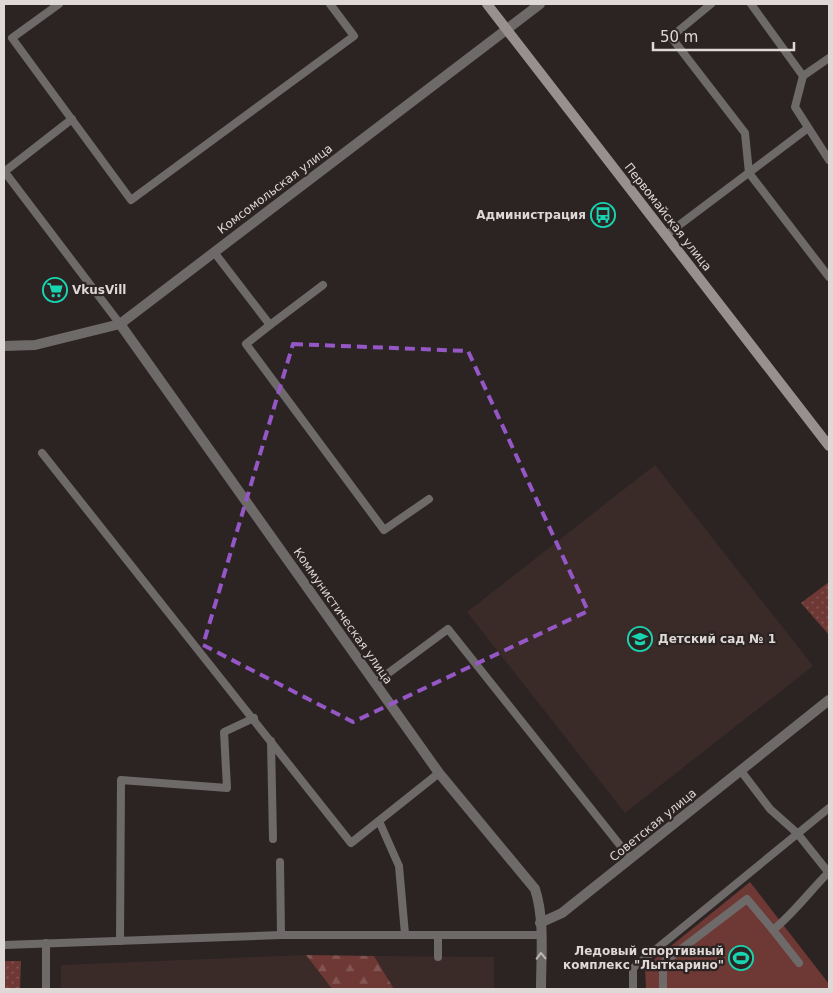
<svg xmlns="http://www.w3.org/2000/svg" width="833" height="993" font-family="'DejaVu Sans',sans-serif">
	<defs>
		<pattern id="forest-firs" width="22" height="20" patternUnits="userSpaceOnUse" patternTransform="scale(1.25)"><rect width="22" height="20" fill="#6e3835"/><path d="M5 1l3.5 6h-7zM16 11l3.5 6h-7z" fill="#825452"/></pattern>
		<pattern id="park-dots" width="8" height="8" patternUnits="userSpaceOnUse" patternTransform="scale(1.25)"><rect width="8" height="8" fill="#6e3835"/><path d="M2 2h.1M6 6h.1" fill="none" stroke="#825452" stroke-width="1.8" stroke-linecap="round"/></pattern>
	</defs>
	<rect width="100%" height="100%" fill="#2c2423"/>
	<g fill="#3a2b29">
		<polygon points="655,465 813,666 625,813 467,612"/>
		<polygon points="306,955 332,989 61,989 61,965"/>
		<polygon points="374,956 494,957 494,989 394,989"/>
	</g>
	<polygon fill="url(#forest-firs)" points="306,955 374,956 394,989 332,989"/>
	<g fill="url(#park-dots)">
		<polygon points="829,582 829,635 801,603"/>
		<polygon points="4,961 21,961 20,989 4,989"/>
	</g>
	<polygon fill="#6e3835" points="750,882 829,984 829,989 646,989 645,967"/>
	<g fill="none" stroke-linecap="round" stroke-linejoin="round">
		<g stroke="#6e6a69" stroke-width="8">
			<polyline points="59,4 12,38 131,200 354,36 330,4"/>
			<polyline points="711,4 671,37 745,133 749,173 829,277"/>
			<polyline points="751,4 803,76"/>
			<polyline points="829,58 803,76 795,107 829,160"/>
			<polyline points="4,171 120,324"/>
			<polyline points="4,172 72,119"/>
			<polyline points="666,235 808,128"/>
			<polyline points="214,252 270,325 246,344 384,530 429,499"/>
			<polyline points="270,325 323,285"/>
			<polyline points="42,453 351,843 439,773"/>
			<polyline points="375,683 448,629 631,859"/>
			<polyline points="271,741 273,839"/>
			<polyline points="741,771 770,809 797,833 829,873"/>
			<polyline points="379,821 399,866 405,934"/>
			<polyline points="280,862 281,935"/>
			<polyline points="438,935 438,957"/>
			<polyline points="120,941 121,780 227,788 224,732 254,718"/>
			<polyline points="4,945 281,935 541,935"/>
			<path d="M799,963L773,930C794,913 809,892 828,873"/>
			<polyline points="46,989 46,943"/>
			<polyline points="633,989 633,968 829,808"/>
			<polyline points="663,989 663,963 747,899 773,930"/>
		</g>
		<g stroke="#6e6a69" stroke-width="10">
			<path d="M120,324L439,773L535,889C545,920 541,957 541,989"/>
			<polyline points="4,346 35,345 120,324 540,4"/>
			<polyline points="540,923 562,913 829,700"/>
		</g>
		<polyline stroke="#97908f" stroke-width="10" points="487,4 829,446"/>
	</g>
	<defs><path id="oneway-chevron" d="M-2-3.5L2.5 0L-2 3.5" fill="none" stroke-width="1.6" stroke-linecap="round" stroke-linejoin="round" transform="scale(1.25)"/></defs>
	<use stroke="#bcb7b6" href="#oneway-chevron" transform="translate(541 956) rotate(-91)"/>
	<path fill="none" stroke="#9457c5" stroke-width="4" stroke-dasharray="10 6" stroke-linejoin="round" d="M293,344L468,351L588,611L353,722L203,645Z"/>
	<defs>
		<symbol id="bus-ring" viewBox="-11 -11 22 22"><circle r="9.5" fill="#2c2423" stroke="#18d5b2" stroke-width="1.5"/><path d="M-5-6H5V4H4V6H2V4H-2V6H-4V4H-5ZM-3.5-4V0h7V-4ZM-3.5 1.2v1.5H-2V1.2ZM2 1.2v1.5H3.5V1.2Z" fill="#18d5b2"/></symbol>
		<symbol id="supermarket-ring" viewBox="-11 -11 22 22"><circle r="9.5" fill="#2c2423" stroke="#18d5b2" stroke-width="1.5"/><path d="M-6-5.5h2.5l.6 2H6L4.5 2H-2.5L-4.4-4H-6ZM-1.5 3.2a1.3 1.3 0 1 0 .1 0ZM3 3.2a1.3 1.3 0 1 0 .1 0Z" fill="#18d5b2"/></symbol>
		<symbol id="school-ring" viewBox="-11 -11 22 22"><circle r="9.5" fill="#2c2423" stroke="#18d5b2" stroke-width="1.5"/><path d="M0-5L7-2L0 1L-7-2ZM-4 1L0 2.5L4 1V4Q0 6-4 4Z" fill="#18d5b2"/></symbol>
		<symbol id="stadium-ring" viewBox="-11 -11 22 22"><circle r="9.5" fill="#2c2423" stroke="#18d5b2" stroke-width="1.5"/><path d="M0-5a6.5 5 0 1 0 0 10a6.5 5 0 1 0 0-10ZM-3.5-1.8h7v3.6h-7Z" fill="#18d5b2"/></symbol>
	</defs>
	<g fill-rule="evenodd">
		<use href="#bus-ring" x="589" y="201" width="28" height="28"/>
		<use href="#supermarket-ring" x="41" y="276" width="28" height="28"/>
		<use href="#school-ring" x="626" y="625" width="28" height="28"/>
		<use href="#stadium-ring" x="727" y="944" width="28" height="28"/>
	</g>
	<g text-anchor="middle" stroke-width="4.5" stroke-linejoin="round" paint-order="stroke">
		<g font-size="12" fill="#ded8d7" stroke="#2c2423">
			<text transform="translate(275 189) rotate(-37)" y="4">Комсомольская улица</text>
			<text transform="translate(668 217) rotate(52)" y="4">Первомайская улица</text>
			<text transform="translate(343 616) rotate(55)" y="4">Коммунистическая улица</text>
			<text transform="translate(653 825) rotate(-39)" y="4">Советская улица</text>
		</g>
		<g font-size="12" font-weight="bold" fill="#ded8d7" stroke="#2c2423" text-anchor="end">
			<text x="586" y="219">Администрация</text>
			<text x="72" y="294" text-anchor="start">VkusVill</text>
			<text x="658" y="643" text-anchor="start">Детский сад № 1</text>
			<text x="724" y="955">Ледовый спортивный<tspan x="724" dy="14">комплекс "Лыткарино"</tspan></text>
		</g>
	</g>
	<rect width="833" height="993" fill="none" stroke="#ded8d7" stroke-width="10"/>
	<path d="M653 42v8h141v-8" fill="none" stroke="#ded8d7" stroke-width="2.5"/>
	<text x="660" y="42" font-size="15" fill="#ded8d7" stroke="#2c2423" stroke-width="4" paint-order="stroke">50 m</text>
</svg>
